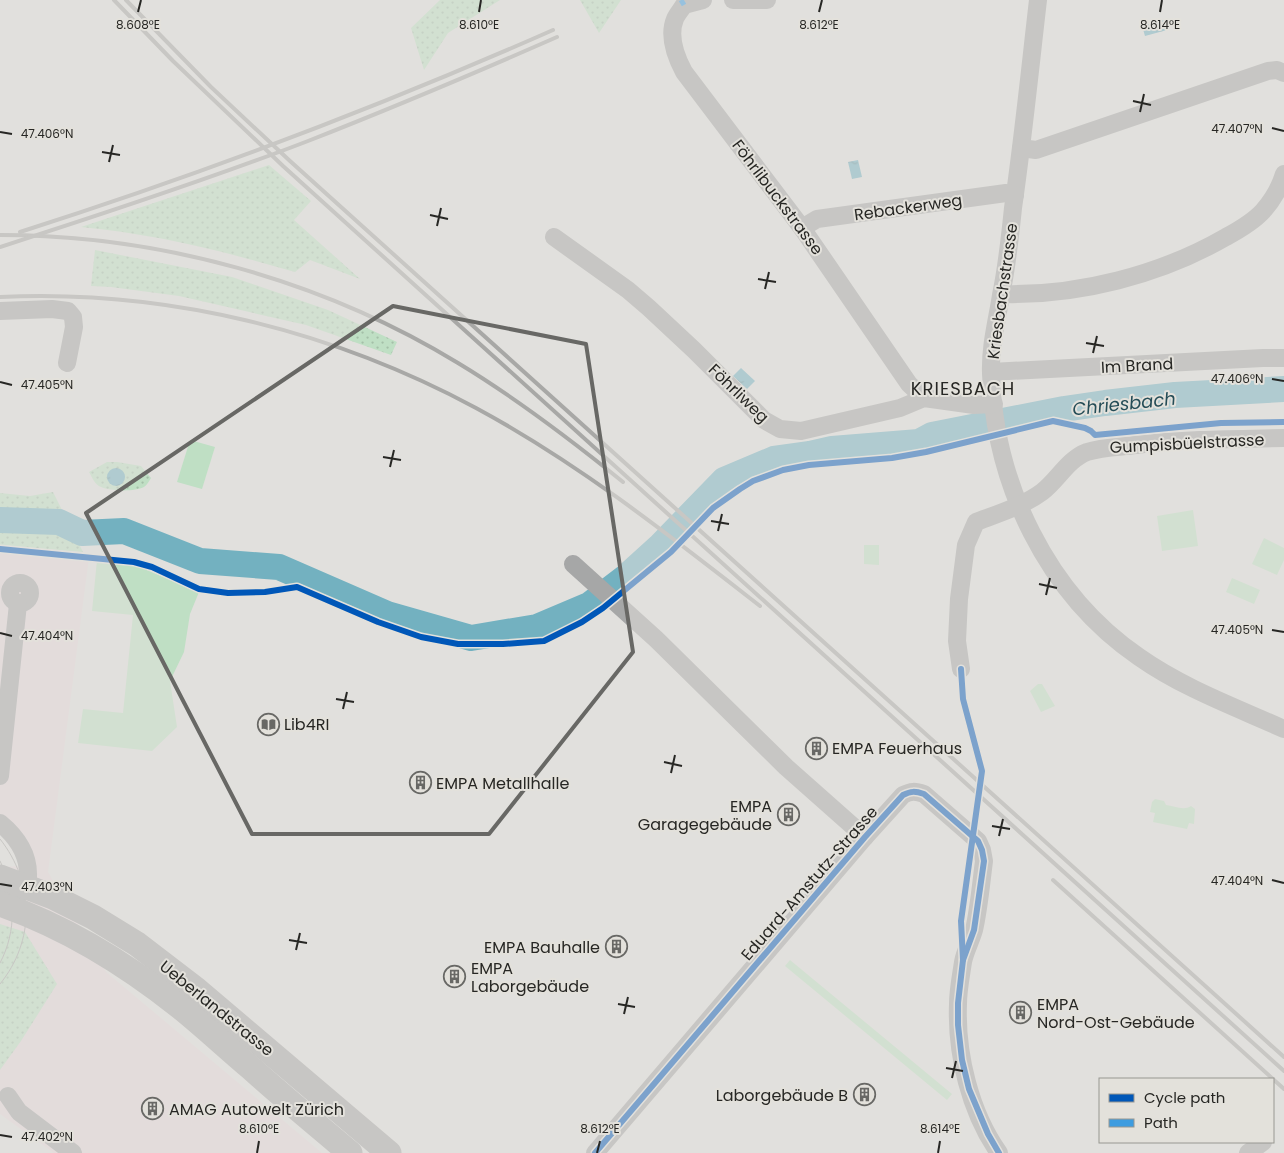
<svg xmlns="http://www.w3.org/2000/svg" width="1284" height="1153" font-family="Poppins,sans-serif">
	<defs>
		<pattern id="grass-dots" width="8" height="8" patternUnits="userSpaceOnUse" patternTransform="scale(1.25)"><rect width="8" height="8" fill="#bfdfc4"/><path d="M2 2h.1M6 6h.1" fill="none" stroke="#a4bfa8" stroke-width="1.8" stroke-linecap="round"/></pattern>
		<pattern id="water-ripples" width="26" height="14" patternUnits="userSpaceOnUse" patternTransform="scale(1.25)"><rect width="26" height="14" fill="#73b1c0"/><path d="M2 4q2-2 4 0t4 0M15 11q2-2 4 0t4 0" fill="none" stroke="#5e909c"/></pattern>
	</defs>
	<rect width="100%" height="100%" fill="#e1e0dd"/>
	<polygon fill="#e5d7da" points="0,546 89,557 48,872 106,972 322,1153 54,1153 0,1114 0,867 22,866 0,829"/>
	<g fill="url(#grass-dots)">
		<polygon points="440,0 500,0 448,33 424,70 411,28"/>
		<polygon points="580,0 621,0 599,33"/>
		<path d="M269,165L311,201L294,220L360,279L310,260L295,272C223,251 155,234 81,227Z"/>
		<polygon points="95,250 232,277 328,310 397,342 391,355 306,325 179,296 111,287 91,286"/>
		<path d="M107,462H117L141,466L151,478C149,481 147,485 144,487C135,492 110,491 101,487C95,485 92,477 89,472Z"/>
		<polygon points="53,492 83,552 0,545 0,493 30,496"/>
		<polygon points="0,924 25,932 57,984 21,1041 0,1070"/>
	</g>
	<g fill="#bfdfc4">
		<polygon points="190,440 215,447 202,489 177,482"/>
		<polygon points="1193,510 1198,546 1162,551 1157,516"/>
		<polygon points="1264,538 1284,548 1284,560 1277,575 1252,564"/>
		<polygon points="864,545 879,545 879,565 864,564"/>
		<polygon points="97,560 137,566 199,592 190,614 184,652 170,681 177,727 152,751 78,743 83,709 123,713 133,615 92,611"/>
		<polygon points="1232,578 1260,590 1254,604 1226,592"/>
		<polygon points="1038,684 1042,684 1055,706 1041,712 1030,691"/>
		<path d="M1155,799L1164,801L1166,805C1174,806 1184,811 1191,806L1195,809L1194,824L1189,823L1187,829L1153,822L1155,813L1150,812L1152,802Z"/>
		<polygon points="790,960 952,1094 947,1100 785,966"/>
	</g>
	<g fill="url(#water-ripples)">
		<polygon points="1164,20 1167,30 1145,36 1142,26"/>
		<polygon points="858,160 862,177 852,179 848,162"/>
		<polygon points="741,368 755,381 747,389 733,376"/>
		<circle cx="116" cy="477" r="9"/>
	</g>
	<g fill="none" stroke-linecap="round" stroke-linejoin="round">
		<polyline stroke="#73b1c0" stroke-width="26" points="0,520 59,522 82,533 124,531 200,561 279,567 387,614 471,638 537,627 589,605 627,576 659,547 724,480 774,459 810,454 832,449 919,442 932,435 1064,409 1105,403 1175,395 1284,389"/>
		<g stroke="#a6a7a7" stroke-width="18">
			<path d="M703,0L684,5C681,10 677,14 675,19C668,36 676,57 684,72L802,228L909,384L924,398"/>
			<polyline points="733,0 767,0"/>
			<path d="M1038,0C1030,69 1023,139 1013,208C1010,237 1007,267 1001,295C997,321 990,346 991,373C994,483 1047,594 1139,657C1183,688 1235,707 1284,729"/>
			<polyline points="1021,148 1036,150 1268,71 1277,70 1284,73"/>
			<polyline points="802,228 817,219 1006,193 1015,195"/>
			<polyline points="554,237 628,290 649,308 694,350 764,420 780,429 801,431 900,408 924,398 974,405 994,404"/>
			<path d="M1002,294C1078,296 1160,275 1226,237C1239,230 1253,222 1263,211C1272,201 1280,187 1284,174"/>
			<polyline points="0,311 52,309 68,311 73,317 74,327 67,363"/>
			<polyline points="991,372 1263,358 1284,358"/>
			<polyline points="573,564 656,639 786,767 865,837"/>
			<circle cx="20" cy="593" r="10"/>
			<path d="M961,669L957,641L959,599L966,545L976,522C997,514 1023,506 1042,492C1057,481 1068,459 1087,452C1102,447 1120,447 1136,445C1185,439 1235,439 1284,438"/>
			<polyline points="0,776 18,604"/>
			<path d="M0,823C17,837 29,855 28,877C28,883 29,888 24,891C18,895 7,892 0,892"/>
			<polyline points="8,1096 19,1112 73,1153"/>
			<path d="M595,1153L865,837L903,795C911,791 915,791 924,794L978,841L982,850L984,861C981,884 979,908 974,930C971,941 965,951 963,962C961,976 958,990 958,1004C956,1054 970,1112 999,1153"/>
			<polyline points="1248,1153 1263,1142"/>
		</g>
		<g stroke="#a6a6a6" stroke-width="25">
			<polyline points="0,877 53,897 93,917 137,944 197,990 389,1153"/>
			<path d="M0,904C66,927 126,964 180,1007C205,1027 228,1049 252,1069C284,1098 317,1125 350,1153"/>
		</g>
		<g stroke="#a8a8a6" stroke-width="1">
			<path d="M0,839C35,883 35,941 0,984"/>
			<path d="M0,861C16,893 17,931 0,963"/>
		</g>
		<g stroke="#a8a8a6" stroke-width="4">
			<polyline points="114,0 173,61 283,166 1284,1071"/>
			<polyline points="126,0 211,87 290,161 1284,1057"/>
			<path d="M20,232C202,174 379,107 553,30"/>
			<path d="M0,235C159,235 322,280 458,363C516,398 570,439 623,482"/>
			<path d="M0,247C103,214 207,180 308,141C392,108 475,73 557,37"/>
			<path d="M0,297C165,289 331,330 476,408C578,463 669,535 760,606"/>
			<polyline points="1053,880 1284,1089"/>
		</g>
		<polyline stroke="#3d9ce0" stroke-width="5" stroke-dasharray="10 5" stroke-linecap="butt" points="681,0 684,5"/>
		<defs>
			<g id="cycleway">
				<polyline points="0,549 134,562 152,567 199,589 228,593 265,592 297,587 378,622 421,637 458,644 503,644 544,641 582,622 603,608 671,552 713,508 740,489 753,481 783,470 809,465 892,458 926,452 1053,421 1085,428 1091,431 1095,435 1221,423 1284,422"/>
				<polyline points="961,669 963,699 982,771 961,921 963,960 958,1003 958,1025 962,1060 969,1089 988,1134 999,1153"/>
				<path d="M595,1153L865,837L903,795C911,791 915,791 924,794L978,841L982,850L984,861L974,930L963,960"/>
			</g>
		</defs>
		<use href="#cycleway" stroke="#e3e1db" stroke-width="9"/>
		<use href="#cycleway" stroke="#0057b8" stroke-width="6"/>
	</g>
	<path d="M0 0H1284V1153H0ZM393,306L586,344L633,652L489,834H252L86,513Z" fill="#e1e0dd" fill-opacity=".55" fill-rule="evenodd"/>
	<path fill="none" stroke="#686865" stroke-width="4" stroke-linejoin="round" d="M393,306L586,344L633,652L489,834H252L86,513Z"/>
	<path fill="none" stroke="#272724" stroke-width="2" d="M138,12L141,0M479,12L481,0M819,12L822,0M1160,12L1162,0M1133,101L1151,105M1140,112L1144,94M1272,128L1284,131M0,132L12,134M102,152L120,155M109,162L113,145M430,215L448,219M437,226L441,208M758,279L776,282M765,289L769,272M1086,343L1104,346M1093,353L1097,336M1272,379L1284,381M0,382L12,385M383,457L401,460M390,467L394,450M711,521L729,524M718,531L722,514M1039,584L1057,588M1046,595L1050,578M1272,630L1284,632M0,633L12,636M336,699L354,702M343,709L347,692M664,762L682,766M671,773L675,755M992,826L1010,829M999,836L1003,819M1272,880L1284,883M0,884L12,886M289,940L307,943M296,950L300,933M618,1004L635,1007M624,1014L628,997M946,1068L963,1071M952,1078L956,1061M0,1135L12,1137M257,1153L259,1141M597,1153L600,1141M938,1153L940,1141"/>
	<defs>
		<symbol id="library-ring" viewBox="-11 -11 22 22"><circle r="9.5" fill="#e3e1db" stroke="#686865" stroke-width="1.5"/><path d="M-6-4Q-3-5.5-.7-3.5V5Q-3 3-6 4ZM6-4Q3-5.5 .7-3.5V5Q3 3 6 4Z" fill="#686865"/></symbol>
		<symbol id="building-ring" viewBox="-11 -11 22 22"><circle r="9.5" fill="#e3e1db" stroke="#686865" stroke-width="1.5"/><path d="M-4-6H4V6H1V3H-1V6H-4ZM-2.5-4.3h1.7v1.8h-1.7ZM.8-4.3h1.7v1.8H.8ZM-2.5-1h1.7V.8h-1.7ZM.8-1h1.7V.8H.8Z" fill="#686865"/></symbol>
	</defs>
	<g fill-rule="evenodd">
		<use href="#library-ring" x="256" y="712" width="25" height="25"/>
		<use href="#building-ring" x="804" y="736" width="25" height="25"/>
		<use href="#building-ring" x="408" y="770" width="25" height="25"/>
		<use href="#building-ring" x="776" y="802" width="25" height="25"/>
		<use href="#building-ring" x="604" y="934" width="25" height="25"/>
		<use href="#building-ring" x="442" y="964" width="25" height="25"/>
		<use href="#building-ring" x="1008" y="1000" width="25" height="25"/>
		<use href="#building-ring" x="852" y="1082" width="25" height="25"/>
		<use href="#building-ring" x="140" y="1096" width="25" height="25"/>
	</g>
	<g text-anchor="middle" stroke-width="4" stroke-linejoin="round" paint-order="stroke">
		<g font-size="16" fill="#272724" stroke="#e3e1db">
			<text transform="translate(778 197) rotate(53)" y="6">Föhrlibuckstrasse</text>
			<text transform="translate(908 207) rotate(-8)" y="6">Rebackerweg</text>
			<text transform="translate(1002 291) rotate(-82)" y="6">Kriesbachstrasse</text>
			<text transform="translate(1137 365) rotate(-3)" y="6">Im Brand</text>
			<text transform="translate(739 393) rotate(44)" y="6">Föhrliweg</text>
			<text transform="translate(1187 443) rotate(-3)" y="6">Gumpisbüelstrasse</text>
			<text transform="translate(809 883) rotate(-49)" y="6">Eduard-Amstutz-Strasse</text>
			<text transform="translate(217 1008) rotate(39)" y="6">Ueberlandstrasse</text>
		</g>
		<g font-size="16" fill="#272724" stroke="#e3e1db" text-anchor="start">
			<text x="284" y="730">Lib4RI</text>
			<text x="832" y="754">EMPA Feuerhaus</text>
			<text x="436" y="789">EMPA Metallhalle</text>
			<text x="772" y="812" text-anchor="end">EMPA<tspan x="772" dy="18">Garagegebäude</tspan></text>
			<text x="600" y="953" text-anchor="end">EMPA Bauhalle</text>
			<text x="471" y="974">EMPA<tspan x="471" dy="18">Laborgebäude</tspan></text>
			<text x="1037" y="1010">EMPA<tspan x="1037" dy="18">Nord-Ost-Gebäude</tspan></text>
			<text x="848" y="1101" text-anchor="end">Laborgebäude B</text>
			<text x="169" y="1115">AMAG Autowelt Zürich</text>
		</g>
		<g font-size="18" letter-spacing="1" fill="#272724" stroke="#e3e1db">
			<text x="963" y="395">KRIESBACH</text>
		</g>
		<g font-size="18" font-style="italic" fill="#254d57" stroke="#e3e1db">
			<text transform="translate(1124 404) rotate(-6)" y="6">Chriesbach</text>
		</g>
	</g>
	<g font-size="12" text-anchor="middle" fill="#272724" stroke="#e3e1db" stroke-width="4" stroke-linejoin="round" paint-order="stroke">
		<text x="138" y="29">8.608°E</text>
		<text x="479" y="29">8.610°E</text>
		<text x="819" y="29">8.612°E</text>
		<text x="1160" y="29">8.614°E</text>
		<text x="1237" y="133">47.407°N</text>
		<text x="47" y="138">47.406°N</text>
		<text x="1237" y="383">47.406°N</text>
		<text x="47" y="389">47.405°N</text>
		<text x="1237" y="634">47.405°N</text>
		<text x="47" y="640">47.404°N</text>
		<text x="1237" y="885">47.404°N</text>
		<text x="47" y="891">47.403°N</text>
		<text x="259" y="1133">8.610°E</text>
		<text x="600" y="1133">8.612°E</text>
		<text x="940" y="1133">8.614°E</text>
		<text x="47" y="1141">47.402°N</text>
	</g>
	<rect x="1099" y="1078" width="175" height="65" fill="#e3e1db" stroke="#989792"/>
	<rect x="1109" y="1094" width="25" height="8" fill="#0057b8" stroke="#989792"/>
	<text x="1144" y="1103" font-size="15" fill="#272724">Cycle path</text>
	<rect x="1109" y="1119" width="25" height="8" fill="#3d9ce0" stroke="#989792"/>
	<text x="1144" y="1128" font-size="15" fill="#272724">Path</text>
</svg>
